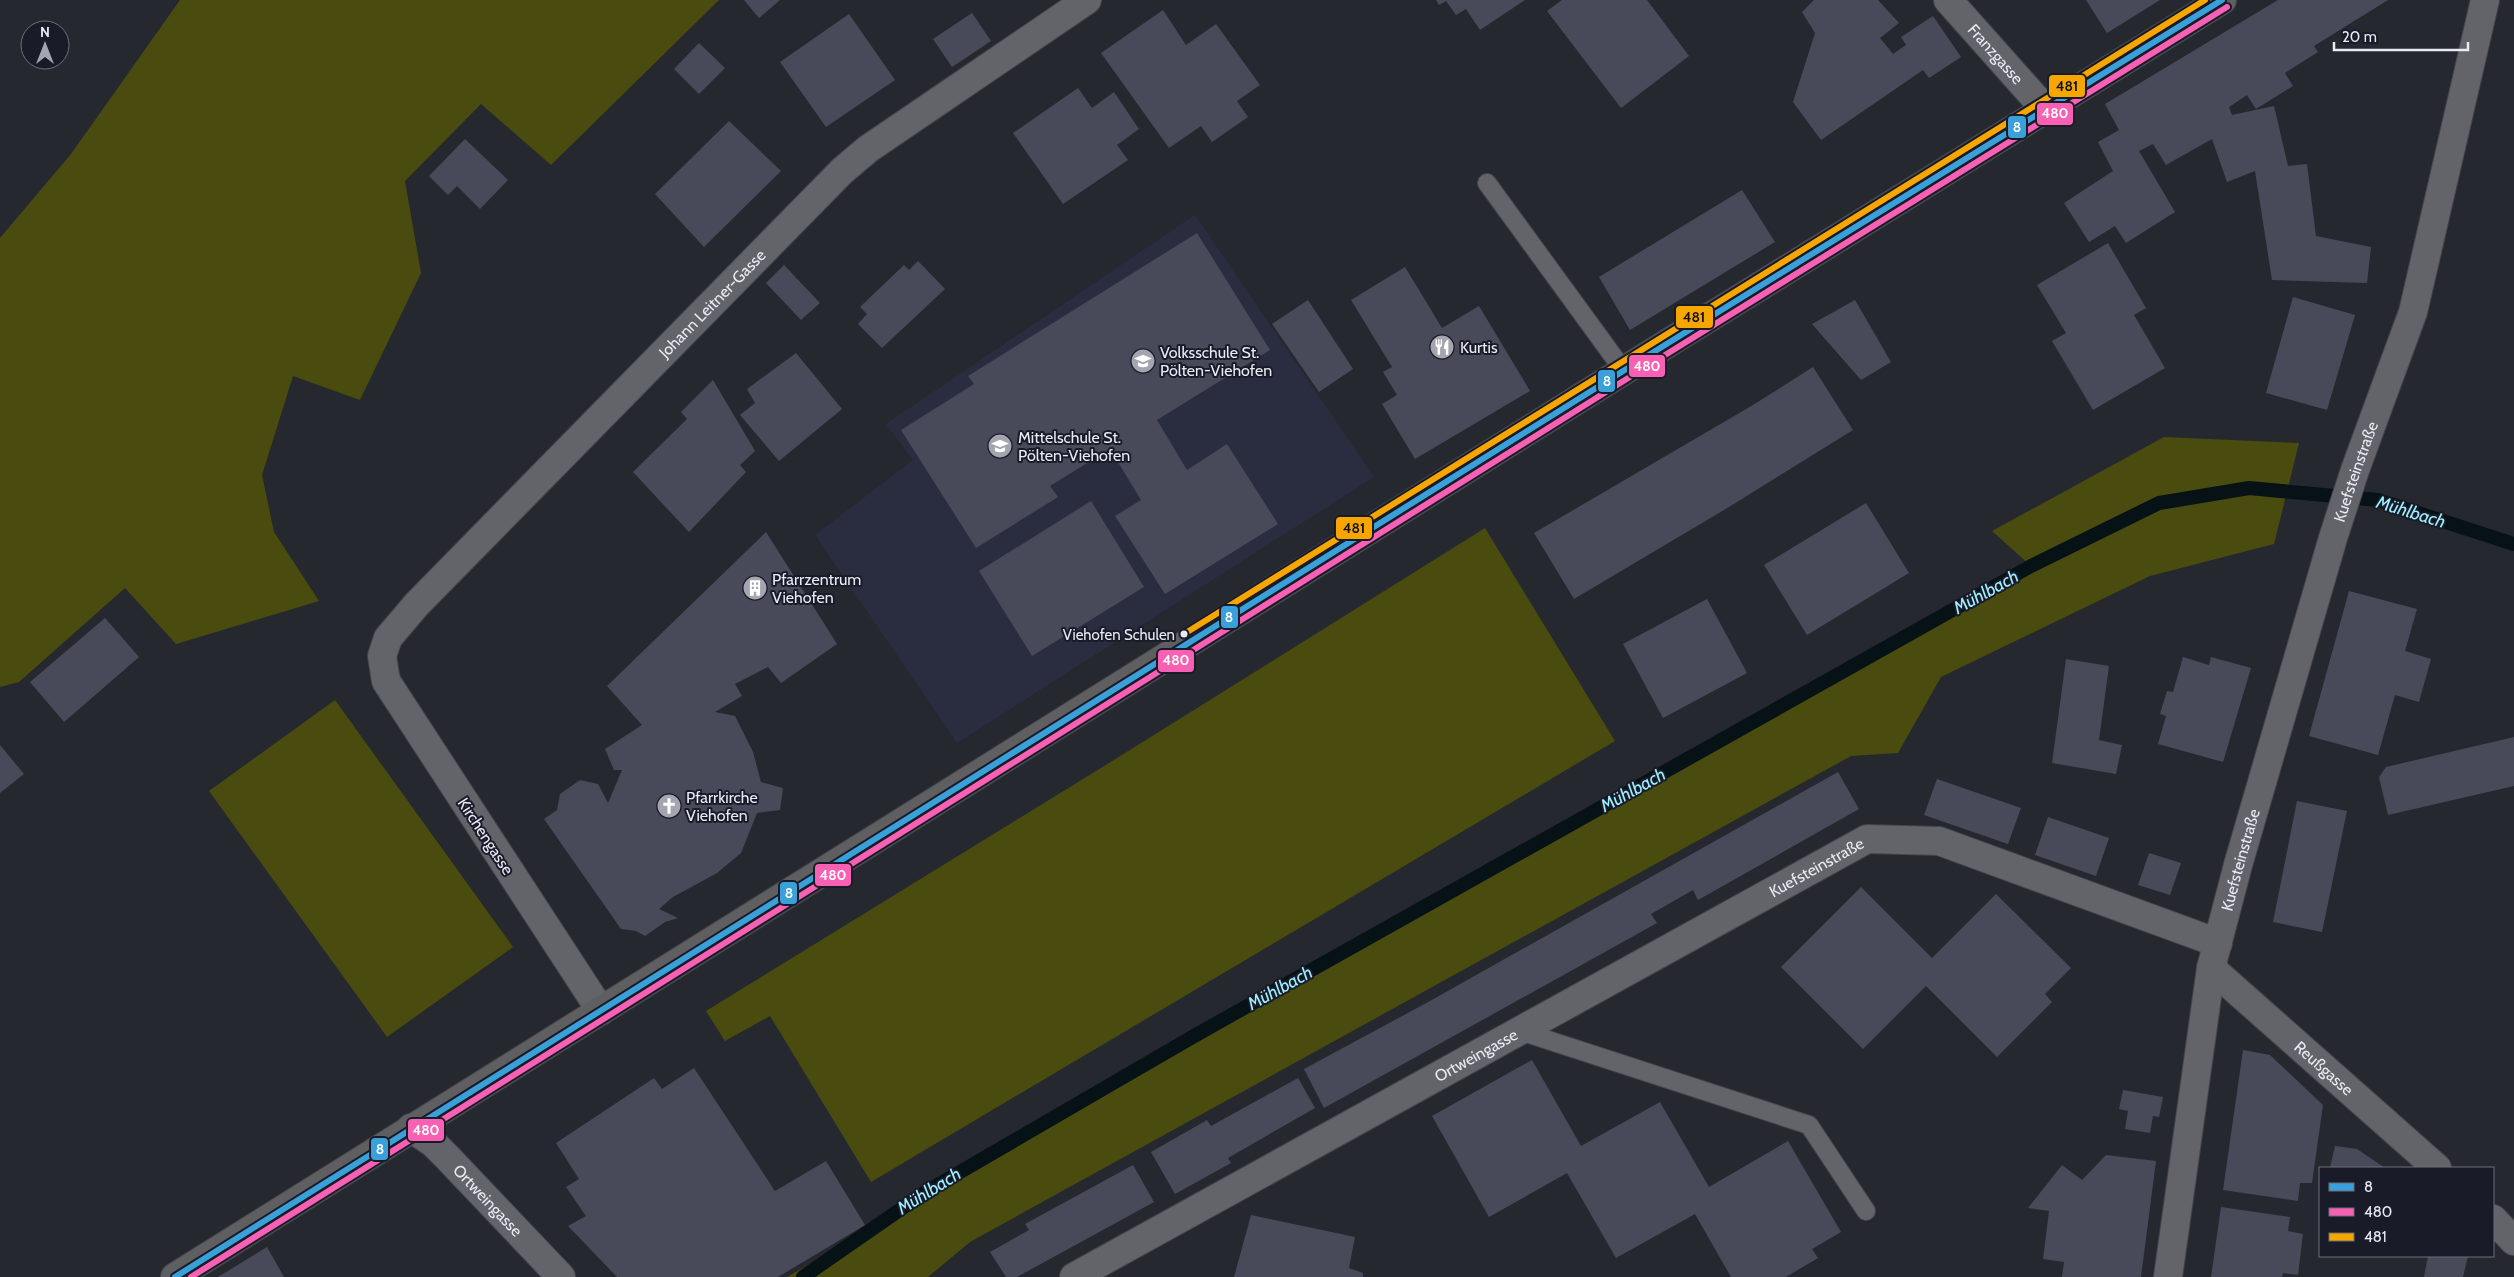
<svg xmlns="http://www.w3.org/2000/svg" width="2514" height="1277" font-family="Cabin,sans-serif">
	<rect width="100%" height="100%" fill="#262830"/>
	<polygon fill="#2a2d40" points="1195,215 1374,477 957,743 815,535 913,460 886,424"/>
	<g fill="#494c0e">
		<polygon points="180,0 719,0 551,165 481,104 405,181 421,273 360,400 293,376 262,475 274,532 319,601 176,644 125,588 19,682 0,687 0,238 71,154"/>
		<polygon points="2164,437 2299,443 2274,544 2150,576 1941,677 1898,753 1851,756 970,1242 928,1277 787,1277 2031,566 1992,531"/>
		<polygon points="1485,528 1615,741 871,1182 770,1016 725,1041 706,1011 1109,763"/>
		<polygon points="335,700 513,947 387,1037 209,791"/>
	</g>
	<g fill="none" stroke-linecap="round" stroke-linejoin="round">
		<polyline stroke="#061215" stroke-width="14" points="803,1277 924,1193 1194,1036 2031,566 2159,503 2249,488 2378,500 2514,544"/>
	</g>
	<g fill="#484a5a">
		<polygon points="744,0 780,0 759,18"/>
		<polygon points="1436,0 1525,0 1480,30 1466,9 1456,15 1446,1 1439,5"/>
		<polygon points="1562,0 1647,0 1689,56 1621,108 1547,11"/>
		<polygon points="1814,0 1878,0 1899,23 1880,38 1893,54 1906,45 1901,37 1933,16 1961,57 1929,78 1923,70 1821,140 1793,102 1815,33 1802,12"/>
		<polygon points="2086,0 2160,0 2107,33"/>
		<polygon points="2278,0 2388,0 2314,46 2318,52 2285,73 2293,86 2256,109 2247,95 2229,107 2232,115 2274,106 2288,166 2307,164 2316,236 2371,247 2367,283 2272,280 2255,171 2227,182 2212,139 2166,165 2153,144 2139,151 2175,212 2126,243 2115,226 2089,242 2064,203 2113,171 2098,142 2119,130 2105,104"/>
		<polygon points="1163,10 1186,45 1216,24 1260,85 1237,101 1248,117 1212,142 1201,126 1169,148 1101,53"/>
		<polygon points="972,13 991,41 952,67 933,39"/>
		<polygon points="849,14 895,80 826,127 780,62"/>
		<polygon points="699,43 725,68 699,94 674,69"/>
		<polygon points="1078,88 1092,108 1114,92 1139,129 1117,145 1128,160 1063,204 1013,133"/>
		<polygon points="729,121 781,171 704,247 655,194"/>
		<polygon points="465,139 508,180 480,209 457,186 448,195 429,176"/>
		<polygon points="1742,190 1775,242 1630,330 1599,277"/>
		<polygon points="1197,233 1270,350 1157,420 1187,470 1227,444 1278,524 1165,594 1115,516 1141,500 1110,449 1050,486 1058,497 976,548 901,430 974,384 968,376"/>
		<polygon points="2108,243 2146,308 2134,315 2165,368 2093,410 2052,341 2066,333 2037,285"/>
		<polygon points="918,261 945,289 882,348 858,324 867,314 860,307 904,265 909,270"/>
		<polygon points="784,265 820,303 801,320 766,283"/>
		<polygon points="1405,267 1442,328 1479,306 1530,391 1415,459 1382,404 1397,395 1383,372 1392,367 1351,300"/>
		<polygon points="2293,297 2355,315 2327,410 2266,393"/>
		<polygon points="1308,300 1353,369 1319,392 1272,324"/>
		<polygon points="1855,300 1891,362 1861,380 1812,324"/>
		<polygon points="796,353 842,409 779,461 740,415 755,403 747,389"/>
		<polygon points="1813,367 1853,430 1729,507 1574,599 1534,533 1753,405"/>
		<polygon points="713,380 755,451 740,465 746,472 689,532 633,472 687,419 681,412"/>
		<polygon points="1091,501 1144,587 1032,656 979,571"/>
		<polygon points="1866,503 1909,573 1807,635 1764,565"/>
		<polygon points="766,532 837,644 781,683 768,667 735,684 742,696 715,712 735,716 753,752 761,782 783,788 780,810 757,813 741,853 717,873 673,897 659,909 678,918 665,922 645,936 636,931 621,929 544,819 557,810 560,794 580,780 598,784 608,803 622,770 614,770 605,749 642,725 607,686"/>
		<polygon points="2349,591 2417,609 2405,651 2431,659 2419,702 2395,695 2378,755 2309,736"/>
		<polygon points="1707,599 1747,673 1663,718 1623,644"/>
		<polygon points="105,618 139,657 64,722 30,682"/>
		<polygon points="2183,657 2209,665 2211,657 2251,668 2223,762 2158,744 2166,716 2160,714 2167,691 2173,692"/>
		<polygon points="2066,659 2109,666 2099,740 2122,745 2116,774 2052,763"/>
		<polygon points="2514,737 2514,786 2388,815 2379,777 2386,767"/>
		<polygon points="0,745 24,774 0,793"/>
		<polygon points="1838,772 1859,809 1698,900 1693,890 1651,914 1657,923 1324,1108 1304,1069 1430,1001"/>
		<polygon points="1937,779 2021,808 2008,844 1924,815"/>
		<polygon points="2297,801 2347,811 2322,932 2273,922"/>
		<polygon points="2048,817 2109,838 2096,876 2035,855"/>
		<polygon points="2149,853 2181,863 2170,895 2138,885"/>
		<polygon points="1861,887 1932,958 1996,894 2071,968 2045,994 2052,1002 1997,1057 1926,986 1863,1049 1781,967"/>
		<polygon points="2243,1050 2270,1055 2323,1105 2312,1183 2300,1183 2298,1201 2223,1190"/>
		<polygon points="1532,1060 1581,1146 1660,1102 1709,1187 1788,1141 1841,1232 1812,1249 1818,1258 1786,1277 1731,1277 1695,1214 1616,1258 1567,1173 1489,1217 1432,1116"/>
		<polygon points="694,1068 775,1191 826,1161 865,1225 778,1277 617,1277 568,1226 586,1216 566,1187 579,1179 556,1143 654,1078 662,1089"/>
		<polygon points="1298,1078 1315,1108 1228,1158 1231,1163 1175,1194 1151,1152 1207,1120 1211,1126"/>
		<polygon points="2123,1090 2163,1097 2159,1117 2153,1116 2150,1133 2125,1129 2128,1111 2119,1109"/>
		<polygon points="2335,1146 2357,1149 2385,1168 2330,1168"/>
		<polygon points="2106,1155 2156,1161 2141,1277 2062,1277 2064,1262 2043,1259 2049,1211 2028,1208 2062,1165 2082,1180"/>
		<polygon points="1133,1165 1154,1202 1017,1277 1006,1277 990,1252 1029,1230 1025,1224"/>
		<polygon points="2221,1207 2290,1217 2288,1231 2303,1234 2298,1275 2283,1273 2282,1277 2211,1277"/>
		<polygon points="1251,1215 1355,1237 1349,1268 1363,1273 1363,1277 1234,1277"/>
		<polygon points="267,1247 284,1277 218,1277"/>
		<polygon points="2428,1256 2468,1256 2463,1277 2424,1277"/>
	</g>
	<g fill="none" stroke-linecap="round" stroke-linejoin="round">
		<defs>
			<g id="lane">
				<polyline points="1487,183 1624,371"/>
				<polyline points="1520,1031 1809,1125 1866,1211"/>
			</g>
			<g id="street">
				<path id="s1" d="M1948,0L2045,109"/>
				<path id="s2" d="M2211,968L2437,1168"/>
				<path id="s3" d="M601,1011L386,681L382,656L388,638L417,604L842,171L868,149L1087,0"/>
				<path id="s4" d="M411,1128L433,1143L448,1158L561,1277"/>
				<polyline points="2493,1219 2514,1241"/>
				<path id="s5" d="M1074,1277L1867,839L1939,841L2218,943"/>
				<path id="s6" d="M2168,1277L2211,968L2238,865L2333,538L2355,470L2413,312L2485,0"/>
			</g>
			<polyline id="secondary" points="175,1277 1644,358 2222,0"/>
		</defs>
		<use href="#lane" stroke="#43454c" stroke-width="20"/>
		<use href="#street" stroke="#43454c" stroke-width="30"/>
		<use href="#secondary" stroke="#43454c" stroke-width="30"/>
		<use href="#lane" stroke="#63646a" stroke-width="18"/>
		<use href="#street" stroke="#63646a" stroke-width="28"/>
		<use href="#secondary" stroke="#5f5e61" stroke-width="28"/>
		<defs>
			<polyline id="bus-1" points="175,1277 1644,358 2222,0"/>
			<polyline id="bus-2" points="191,1277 1649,365 2227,7"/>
			<polyline id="bus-3" points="1184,634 2205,0"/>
		</defs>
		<use href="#bus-1" stroke="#191b29" stroke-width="10"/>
		<use href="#bus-2" stroke="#191b29" stroke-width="10"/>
		<use href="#bus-3" stroke="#191b29" stroke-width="10"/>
		<use href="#bus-1" stroke="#3aa0d9" stroke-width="6"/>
		<use href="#bus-2" stroke="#f860b3" stroke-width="6"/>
		<use href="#bus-3" stroke="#f7a600" stroke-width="6"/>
	</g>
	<defs>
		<symbol id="restaurant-disc" viewBox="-11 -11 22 22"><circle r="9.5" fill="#a4a6af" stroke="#191b29"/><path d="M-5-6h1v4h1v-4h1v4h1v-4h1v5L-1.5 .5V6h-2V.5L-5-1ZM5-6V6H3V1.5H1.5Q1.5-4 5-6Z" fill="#fff"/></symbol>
		<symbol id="school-disc" viewBox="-11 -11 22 22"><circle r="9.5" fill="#a4a6af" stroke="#191b29"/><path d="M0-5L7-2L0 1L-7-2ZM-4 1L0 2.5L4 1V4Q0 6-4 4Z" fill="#fff"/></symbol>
		<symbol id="building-disc" viewBox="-11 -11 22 22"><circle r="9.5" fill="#a4a6af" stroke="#191b29"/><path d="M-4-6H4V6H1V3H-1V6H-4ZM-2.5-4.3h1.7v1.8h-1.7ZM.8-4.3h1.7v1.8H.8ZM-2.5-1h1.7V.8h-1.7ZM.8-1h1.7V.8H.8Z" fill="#fff"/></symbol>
		<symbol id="church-disc" viewBox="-11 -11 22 22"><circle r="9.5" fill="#a4a6af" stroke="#191b29"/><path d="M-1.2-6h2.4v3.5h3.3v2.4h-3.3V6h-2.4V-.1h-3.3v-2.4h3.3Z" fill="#fff"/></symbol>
	</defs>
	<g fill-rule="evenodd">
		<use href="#restaurant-disc" x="1428" y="333" width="28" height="28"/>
		<use href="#school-disc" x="1129" y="347" width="28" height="28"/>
		<use href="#school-disc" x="986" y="432" width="28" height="28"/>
		<use href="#building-disc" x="741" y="574" width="28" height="28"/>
		<use href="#church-disc" x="655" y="792" width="28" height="28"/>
	</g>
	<circle fill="#e8eaf4" stroke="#191b29" stroke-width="2" cx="1184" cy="634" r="4.5"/>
	<g text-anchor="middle" stroke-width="4" stroke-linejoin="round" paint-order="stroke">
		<g font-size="15" fill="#e8eaf4" stroke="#191b29" text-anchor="end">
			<text x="1175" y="640">Viehofen Schulen</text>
		</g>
		<g font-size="16" fill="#e8eaf4" stroke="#191b29">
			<text dy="6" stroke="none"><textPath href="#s1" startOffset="72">Franzgasse</textPath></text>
			<text dy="6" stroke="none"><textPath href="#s3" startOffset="904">Johann Leitner-Gasse</textPath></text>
			<text dy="6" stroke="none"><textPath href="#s6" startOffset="829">Kuefsteinstraße</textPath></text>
			<text transform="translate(486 836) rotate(57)" y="6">Kirchengasse</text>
			<text dy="6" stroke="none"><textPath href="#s6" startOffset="424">Kuefsteinstraße</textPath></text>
			<text dy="6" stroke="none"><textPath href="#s5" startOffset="848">Kuefsteinstraße</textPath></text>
			<text dy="6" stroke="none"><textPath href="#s5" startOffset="459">Ortweingasse</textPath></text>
			<text dy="6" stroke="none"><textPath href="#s2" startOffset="151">Reußgasse</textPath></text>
			<text dy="6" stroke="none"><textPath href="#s4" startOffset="106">Ortweingasse</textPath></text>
		</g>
		<g font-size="16" fill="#e8eaf4" stroke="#191b29" text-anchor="start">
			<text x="1460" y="353">Kurtis</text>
			<text x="1160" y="358">Volksschule St.<tspan x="1160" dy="18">Pölten-Viehofen</tspan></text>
			<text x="1018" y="443">Mittelschule St.<tspan x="1018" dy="18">Pölten-Viehofen</tspan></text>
			<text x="772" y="585">Pfarrzentrum<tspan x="772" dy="18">Viehofen</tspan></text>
			<text x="686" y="803">Pfarrkirche<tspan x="686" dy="18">Viehofen</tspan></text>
		</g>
		<g font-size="18" font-style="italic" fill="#9ff0ff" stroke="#191b29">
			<text transform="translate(2411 512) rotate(17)" y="6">Mühlbach</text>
			<text transform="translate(1986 592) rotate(-29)" y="6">Mühlbach</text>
			<text transform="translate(1633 790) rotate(-29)" y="6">Mühlbach</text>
			<text transform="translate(1280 988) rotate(-29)" y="6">Mühlbach</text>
			<text transform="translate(929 1191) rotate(-32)" y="6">Mühlbach</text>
		</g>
	</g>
	<g stroke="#191b29" stroke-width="2">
		<rect x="2048" y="74" width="38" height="24" rx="5" fill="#f7a600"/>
		<rect x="2036" y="102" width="38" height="24" rx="5" fill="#f860b3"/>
		<rect x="2007" y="115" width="20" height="24" rx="5" fill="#3aa0d9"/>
		<rect x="1675" y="305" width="39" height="24" rx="5" fill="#f7a600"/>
		<rect x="1628" y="354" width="38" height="24" rx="5" fill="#f860b3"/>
		<rect x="1597" y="369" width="19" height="24" rx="5" fill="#3aa0d9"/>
		<rect x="1335" y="516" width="38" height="24" rx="5" fill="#f7a600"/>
		<rect x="1220" y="605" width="19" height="24" rx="5" fill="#3aa0d9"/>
		<rect x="1157" y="649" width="38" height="24" rx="5" fill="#f860b3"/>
		<rect x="814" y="863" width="38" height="24" rx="5" fill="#f860b3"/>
		<rect x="779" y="881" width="19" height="24" rx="5" fill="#3aa0d9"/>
		<rect x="407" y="1118" width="38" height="24" rx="5" fill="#f860b3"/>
		<rect x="370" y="1137" width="19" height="24" rx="5" fill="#3aa0d9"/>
	</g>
	<g font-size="14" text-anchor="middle" font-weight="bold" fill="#fff">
		<text x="2055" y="118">480</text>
		<text x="2017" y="132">8</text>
		<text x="1647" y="371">480</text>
		<text x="1607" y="386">8</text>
		<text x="1229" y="622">8</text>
		<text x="1176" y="665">480</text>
		<text x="833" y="880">480</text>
		<text x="789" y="898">8</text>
		<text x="426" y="1135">480</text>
		<text x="380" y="1154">8</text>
	</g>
	<g font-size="14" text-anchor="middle" font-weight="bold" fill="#111">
		<text x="2067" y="91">481</text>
		<text x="1694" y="322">481</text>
		<text x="1354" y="533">481</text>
	</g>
	<rect x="2319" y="1167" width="175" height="90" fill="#191b29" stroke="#6c6e7a"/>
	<rect x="2329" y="1183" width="25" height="8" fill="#3aa0d9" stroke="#6c6e7a"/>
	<text x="2364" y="1192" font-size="15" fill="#e8eaf4">8</text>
	<rect x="2329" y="1208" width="25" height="8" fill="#f860b3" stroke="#6c6e7a"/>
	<text x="2364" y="1217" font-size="15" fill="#e8eaf4">480</text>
	<rect x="2329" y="1233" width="25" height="8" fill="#f7a600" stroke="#6c6e7a"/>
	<text x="2364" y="1242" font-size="15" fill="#e8eaf4">481</text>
	<g transform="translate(45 45)"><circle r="24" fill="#191b29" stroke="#6c6e7a"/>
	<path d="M0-4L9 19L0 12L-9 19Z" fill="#a4a6af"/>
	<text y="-8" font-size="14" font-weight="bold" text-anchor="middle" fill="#e8eaf4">N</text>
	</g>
	<path d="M2334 42v8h134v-8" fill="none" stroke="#e8eaf4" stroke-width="2.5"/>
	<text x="2342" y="42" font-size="15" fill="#e8eaf4" stroke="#191b29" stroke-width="4" paint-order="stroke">20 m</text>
</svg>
